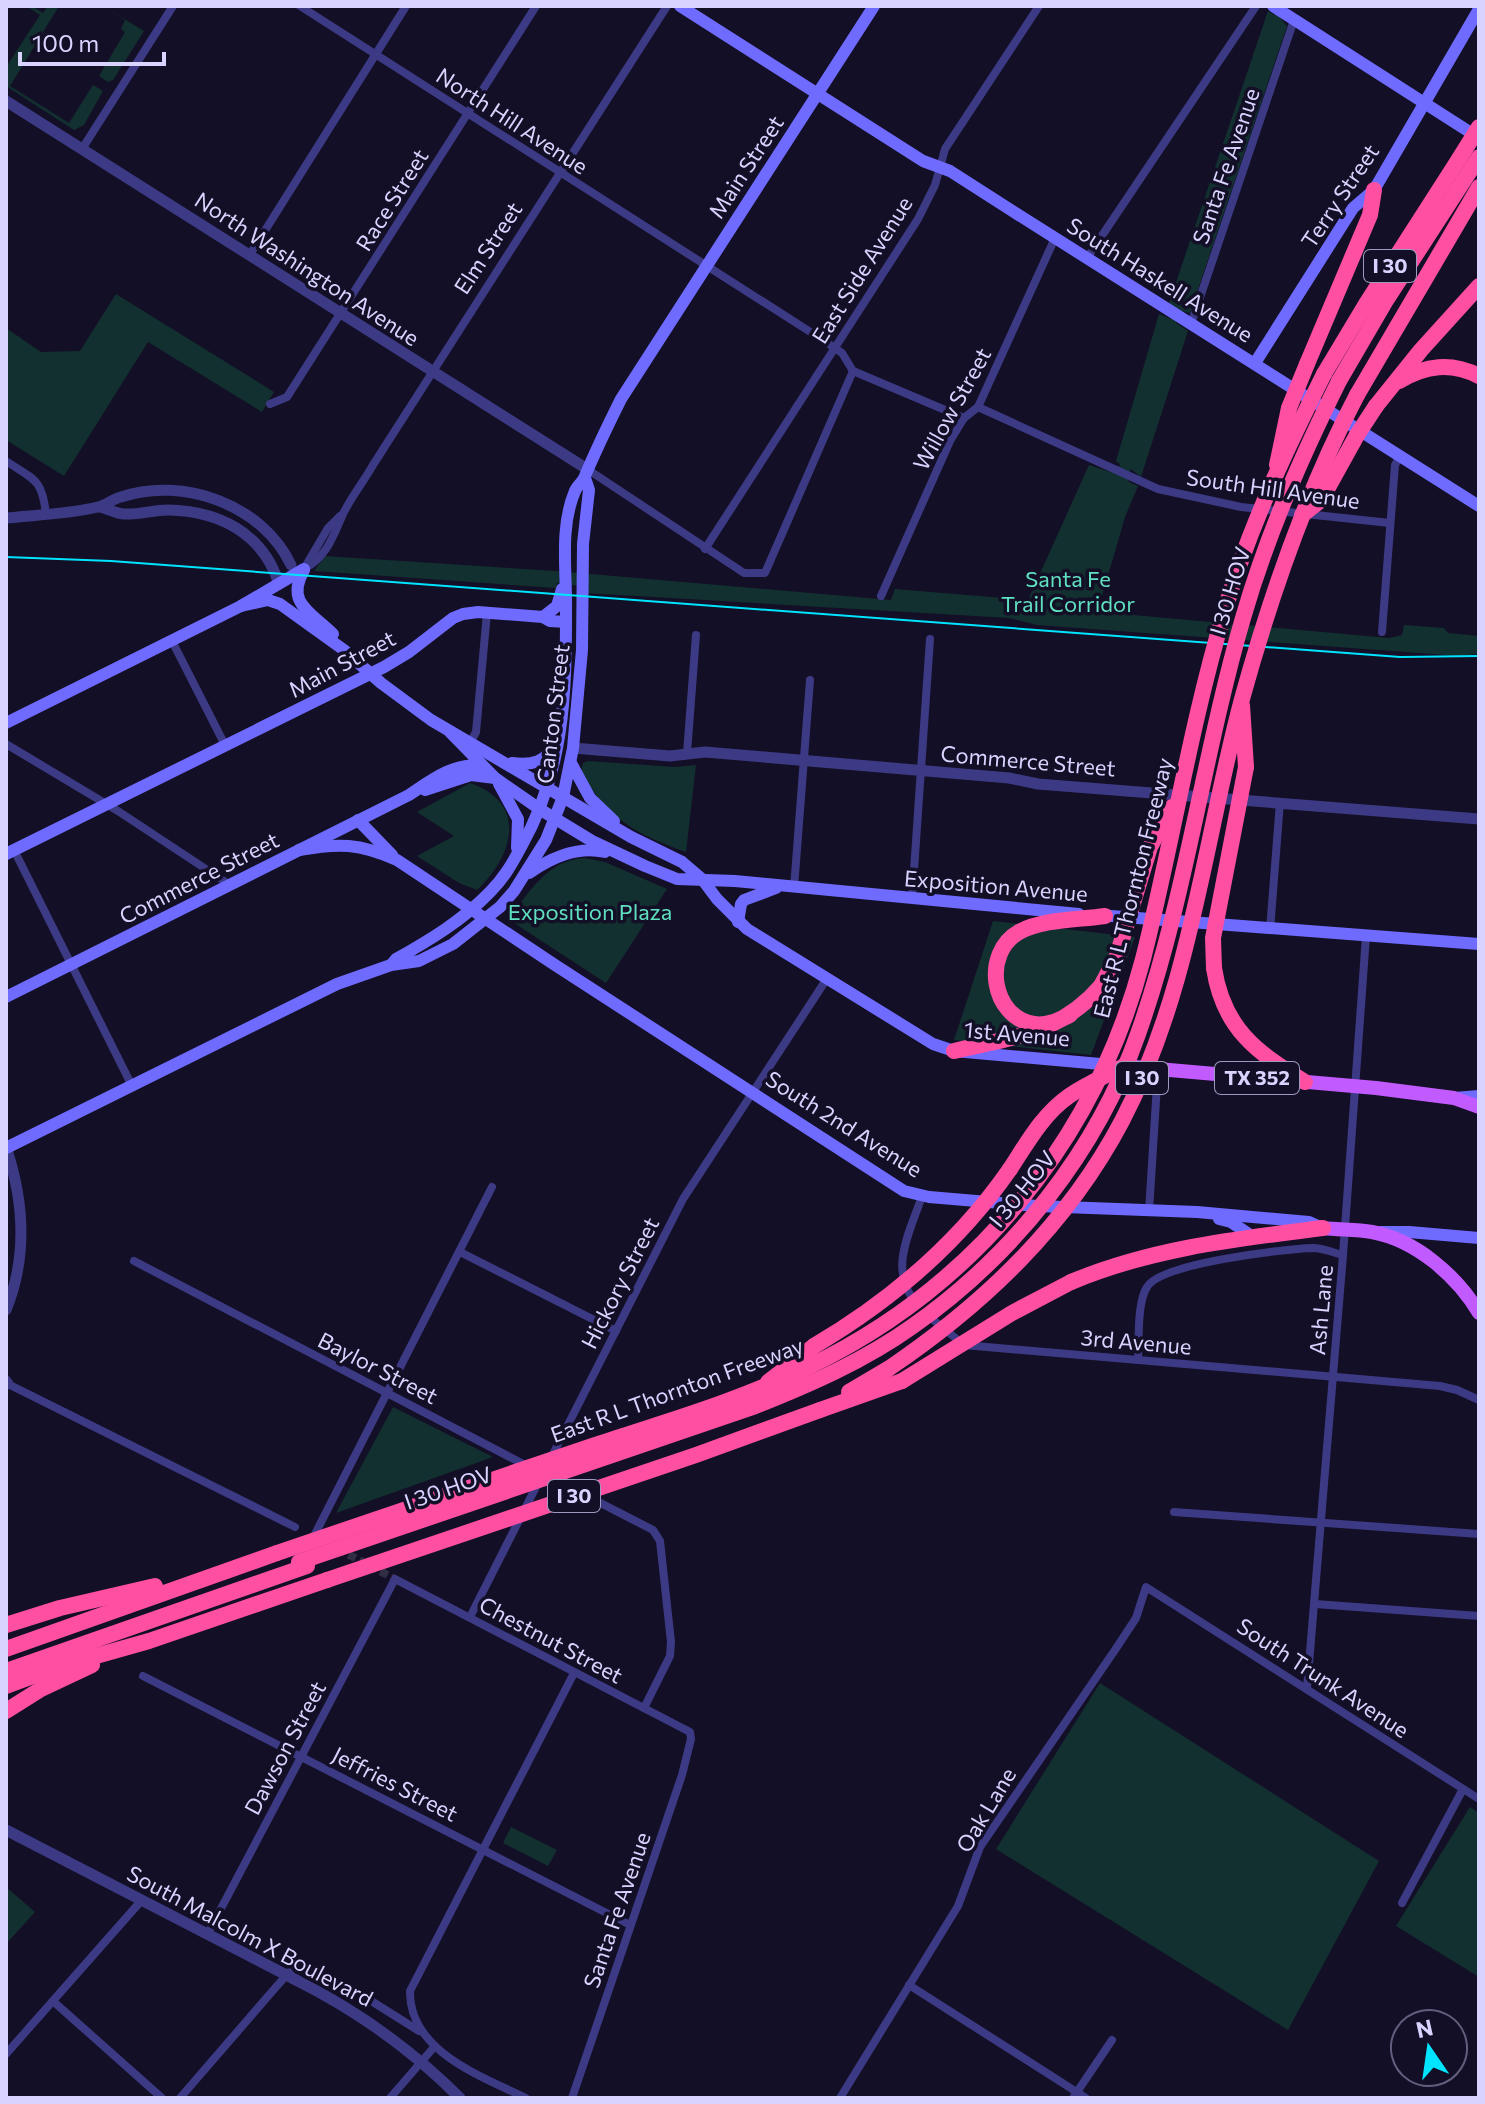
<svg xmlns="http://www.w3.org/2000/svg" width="1485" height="2104" font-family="Commissioner,sans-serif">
	<rect width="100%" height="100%" fill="#130f26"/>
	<g fill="#12302f">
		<polygon points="26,6 31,6 43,13 48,6 59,6 10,86 69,123 93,85 103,91 84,125 74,130 6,86 6,67 40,15"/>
		<polygon points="103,6 144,31 113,80 108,82 99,76 125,32 121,29 125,20"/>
		<polygon points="1277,6 1285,6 1281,19 1287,26 1190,313 1181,311 1176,323 1188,331 1141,477 1131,469 1127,478 1129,482 1138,486 1125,517 1098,610 1100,612 1389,638 1402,635 1404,625 1444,628 1448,633 1479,636 1479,654 1459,656 1037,625 1009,618 586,593 586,587 557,583 556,588 314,571 325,556 556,571 891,600 895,589 1028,600 1089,465 1117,474 1120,464 1116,461 1159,314 1171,319 1175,307 1169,303 1268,11 1274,15"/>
		<polygon points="116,294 274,392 262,412 148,342 64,476 6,440 6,328 41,352 80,351"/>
		<path d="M588,761L675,767L696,765L686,852C637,835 606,818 581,771L583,763Z"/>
		<path d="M470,783C529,803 513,857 477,890L459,883L417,856L454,836L417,812Z"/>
		<path d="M584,858L605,862L667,889L606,983L511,921L512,913C533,888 548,861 584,858Z"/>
		<polygon points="993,921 1135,937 1091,1055 954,1040"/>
		<polygon points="393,1407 493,1457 336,1513"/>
		<polygon points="1100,1683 1379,1861 1288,2030 996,1849"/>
		<polygon points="1470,1807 1479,1813 1479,1977 1396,1926"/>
		<polygon points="511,1827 557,1850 548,1866 503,1843"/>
		<polygon points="6,1887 35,1912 6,1944"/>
	</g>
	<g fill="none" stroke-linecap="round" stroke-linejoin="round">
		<polyline stroke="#312d47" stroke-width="8" stroke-dasharray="8 4" stroke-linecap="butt" points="338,1549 395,1579"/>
		<g stroke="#3d3a85" stroke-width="8">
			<polyline points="300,6 826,342 842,353 853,371 964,418"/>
			<polyline points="82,149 173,6"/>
			<polyline points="249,256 406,6"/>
			<polyline points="1087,258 1256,6"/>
			<polyline points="1191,324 1294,20"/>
			<polyline points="270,404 287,397 536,6"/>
			<polyline points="978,407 1158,489 1241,507 1390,523"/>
			<path d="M6,461C34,480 42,478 46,514"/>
			<polyline points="587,469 744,573 765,573 853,371"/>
			<polyline points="705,549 918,219 935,185 945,149 1039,6"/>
			<polyline points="305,567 328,528 340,516"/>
			<path d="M304,569C327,557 333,536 343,514C351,497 364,481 373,465L667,6"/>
			<polyline points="881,596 950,441 964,418 978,407 1055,238"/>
			<polyline points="1382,632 1395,465 1400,456"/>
			<polyline points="172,641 225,745"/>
			<polyline points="6,744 118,811 230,885"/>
			<polyline points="469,745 476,732 487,613"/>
			<polyline points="687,753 696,635"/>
			<polyline points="14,850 131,1084"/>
			<polyline points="794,888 810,680"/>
			<polyline points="912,899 930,639"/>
			<polyline points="1270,930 1280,802"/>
			<polyline points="1149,1211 1158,1069"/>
			<polyline points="460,1252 616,1331"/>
			<polyline points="134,1261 527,1466"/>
			<path d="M917,1304C887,1271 910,1232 922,1196"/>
			<polyline points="926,1314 964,1345 1440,1386 1457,1390 1479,1400"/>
			<path d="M1138,1360C1139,1341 1137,1302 1147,1287C1161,1263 1284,1249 1313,1248C1323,1248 1334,1253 1343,1255"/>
			<polyline points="6,1383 295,1527"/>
			<polyline points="550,1460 683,1199 826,980"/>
			<polyline points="550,1477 653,1530 660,1541 671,1642 670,1656 644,1708"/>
			<polyline points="1174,1512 1479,1534"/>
			<polyline points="314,1536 492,1187"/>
			<polyline points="1315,1604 1479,1616"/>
			<polyline points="470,1617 538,1483"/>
			<polyline points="143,1676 630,1925"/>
			<polyline points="1307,1688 1343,1255 1366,936"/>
			<polyline points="1402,1903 1463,1789"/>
			<polyline points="207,1935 395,1579 690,1732 691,1739 682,1775 572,2098"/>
			<polyline points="909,1985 1086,2098"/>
			<polyline points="54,2002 162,2098"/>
			<polyline points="6,2054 141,1901"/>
			<polyline points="180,2098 276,1987 294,1967 300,1964 349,1987 419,2031"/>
			<polyline points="390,2098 435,2046"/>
			<path d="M526,2098C481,2076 409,2051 410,1991L574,1673"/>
			<polyline points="840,2098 958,1906 980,1847 1117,1647 1136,1618 1146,1587 1479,1799"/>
			<polyline points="1073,2098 1112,2040"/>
		</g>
		<g stroke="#3d3a85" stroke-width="11">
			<polyline points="6,101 587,469"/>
			<path d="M100,507C108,509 117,514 124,514C138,515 153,510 168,510C219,511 263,533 279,584"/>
			<path d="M6,518C36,515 69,514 98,507C106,505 113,499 121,497C183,476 263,505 291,565"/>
			<polyline points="573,748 670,756 705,752 1009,778 1038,784 1479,819"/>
			<path d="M6,1147C24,1201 28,1256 6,1310"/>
			<polyline points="6,1381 8,1384"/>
			<polyline points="6,1830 296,1980"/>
		</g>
		<g stroke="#6f6bff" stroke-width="12">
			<polyline points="680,6 923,161 950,171 1014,212 1479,506"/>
			<polyline points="1273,6 1479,138"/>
			<polyline points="1255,363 1353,208 1374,190 1479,9"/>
			<path d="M304,570C285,603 311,612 333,634"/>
			<polyline points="241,606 268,600 280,604 344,650 381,683 431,720 631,837 682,862 702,879 717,899 747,929 933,1044 954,1051 1112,1065"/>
			<polyline points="543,617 557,606 562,589"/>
			<polyline points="6,723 241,606 304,569"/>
			<polyline points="450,732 495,778 541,810 592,841 645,866 677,879 735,881 1079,914"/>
			<path d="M512,763C532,766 546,762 556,743"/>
			<polyline points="571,763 590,798 614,821"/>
			<polyline points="499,784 518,819 517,848"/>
			<polyline points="425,790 471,775 495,778"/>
			<polyline points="358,820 392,855"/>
			<path d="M299,850C339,843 359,843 397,860L555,965L904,1191L929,1197L1037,1206L1197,1212L1309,1222L1322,1228"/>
			<polyline points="6,854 384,667 409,652 453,618 463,614 478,612 543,617 550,621 566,622"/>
			<path d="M529,873C552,857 577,846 605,852"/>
			<polyline points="1098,915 1479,944"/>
			<polyline points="738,922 741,904 744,900 776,888"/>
			<path d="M391,965L396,959C430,940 463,920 490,892C504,878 512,864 521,847C564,771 566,697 566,612C567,573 559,528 575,491C577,486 583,482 585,476C596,450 608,425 621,399L874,6"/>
			<path d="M6,997L409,795C433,779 452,764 481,765"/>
			<polyline points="1454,1098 1479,1096"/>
			<polyline points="6,1148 337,984 391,965 419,961 453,944 500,907 514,891 546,840 563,797 573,748 582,650 583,544 589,490 585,478"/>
			<polyline points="1219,1219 1231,1222 1253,1237"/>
			<polyline points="1381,1232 1409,1232 1479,1238"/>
		</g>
		<g stroke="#c25bff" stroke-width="14">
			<polyline points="1124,1066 1376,1088 1454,1098 1479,1107"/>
			<path d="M1323,1228C1339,1230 1356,1229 1372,1232C1416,1240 1457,1276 1479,1313"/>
		</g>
		<g stroke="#ff4fa3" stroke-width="16">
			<polyline points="1307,364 1370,215 1374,190"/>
			<polyline points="1324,374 1366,304 1459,159"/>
			<polyline points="1339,381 1385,302 1479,157"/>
			<path d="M1399,381C1426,365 1451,362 1479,376"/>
			<polyline points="1357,395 1479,187"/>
			<polyline points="1376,406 1421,350 1479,286"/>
			<polyline points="1277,465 1289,408"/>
			<polyline points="1302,515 1321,500 1357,435"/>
			<polyline points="1242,705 1246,767"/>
			<path d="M1214,968C1223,1028 1256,1052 1305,1082"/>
			<path d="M1070,1015C1059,1020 1047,1026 1034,1024C991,1017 982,953 1019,932C1043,919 1078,920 1105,916"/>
			<path d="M954,1051C1013,1037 1060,1034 1101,986"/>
			<path d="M1010,1169C1027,1143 1043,1114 1069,1096C1086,1084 1106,1076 1124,1066"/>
			<path d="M1071,1282C1152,1248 1236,1239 1323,1228"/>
			<polyline points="768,1382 814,1346"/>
			<polyline points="849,1392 888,1369"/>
			<polyline points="820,1410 902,1381"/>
			<polyline points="6,1625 60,1608 155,1586"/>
			<polyline points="6,1649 277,1553"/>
			<polyline points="6,1671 307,1566"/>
			<polyline points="6,1686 57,1667 149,1641 327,1580"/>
			<polyline points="6,1711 41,1689 92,1665"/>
		</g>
		<polyline stroke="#00e5ff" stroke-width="2" points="6,557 111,561 1400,657 1479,656"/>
		<path stroke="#3d3a85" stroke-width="11" d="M296,1980C358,2011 411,2049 460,2098"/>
		<g stroke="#ff4fa3" stroke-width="16">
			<polyline points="1459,159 1479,127"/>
			<polyline points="1289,408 1307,364"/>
			<polyline points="1357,435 1376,406"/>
			<polyline points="1214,968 1213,938 1246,767"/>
			<polyline points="1101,986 1117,956 1150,847 1172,807"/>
			<path d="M814,1346C892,1300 958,1244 1010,1169"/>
			<path d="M888,1369C984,1304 1067,1225 1122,1121C1191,989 1204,841 1242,699C1271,594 1307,490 1357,395"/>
			<polyline points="902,1381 1012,1313 1071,1282"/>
			<path d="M277,1553C381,1517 485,1483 589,1447C662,1423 739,1401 808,1367C975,1287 1096,1139 1143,959C1172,845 1190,727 1224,613C1248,530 1285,452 1324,374"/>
			<path d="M299,1562L753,1407C809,1385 864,1361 913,1326C1014,1255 1097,1151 1138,1034C1186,899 1203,755 1243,618C1267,535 1301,458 1339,381"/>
			<polyline points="327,1580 696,1455 820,1410"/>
		</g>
	</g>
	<g text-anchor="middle" stroke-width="7" stroke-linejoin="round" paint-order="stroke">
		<g fill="#130f26" stroke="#9e99be" stroke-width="2">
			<rect x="1364" y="250" width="52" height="32" rx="6"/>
			<rect x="1116" y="1062" width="52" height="32" rx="6"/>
			<rect x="1215" y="1062" width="84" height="32" rx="6"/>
			<rect x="548" y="1480" width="52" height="32" rx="6"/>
		</g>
		<g font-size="20" font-weight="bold" fill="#d9d4ff">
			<text x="1390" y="273">I 30</text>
			<text x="1142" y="1085">I 30</text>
			<text x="1257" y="1085">TX 352</text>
			<text x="574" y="1503">I 30</text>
		</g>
		<g font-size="22" fill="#d9d4ff" stroke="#130f26">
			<text transform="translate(512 121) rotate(33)" y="8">North Hill Avenue</text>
			<text transform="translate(1226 166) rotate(-71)" y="8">Santa Fe Avenue</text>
			<text transform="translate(746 167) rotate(-57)" y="8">Main Street</text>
			<text transform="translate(1340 196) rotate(-56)" y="8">Terry Street</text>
			<text transform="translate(392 200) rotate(-58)" y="8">Race Street</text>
			<text transform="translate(488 248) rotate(-57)" y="8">Elm Street</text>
			<text transform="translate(307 269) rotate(33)" y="8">North Washington Avenue</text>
			<text transform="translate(862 270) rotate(-58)" y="8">East Side Avenue</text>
			<text transform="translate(1160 280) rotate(32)" y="8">South Haskell Avenue</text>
			<text transform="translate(952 409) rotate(-61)" y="8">Willow Street</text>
			<text transform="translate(1273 489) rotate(8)" y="8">South Hill Avenue</text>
			<text transform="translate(1230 591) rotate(-73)" y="8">I 30 HOV</text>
			<text transform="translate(342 664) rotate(-28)" y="8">Main Street</text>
			<text transform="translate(553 714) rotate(-83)" y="8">Canton Street</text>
			<text transform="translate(1028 761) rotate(5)" y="8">Commerce Street</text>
			<text transform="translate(199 878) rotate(-27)" y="8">Commerce Street</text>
			<text transform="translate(996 886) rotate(5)" y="8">Exposition Avenue</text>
			<text transform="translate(1133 888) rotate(-76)" y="8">East R L Thornton Freeway</text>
			<text transform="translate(1017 1034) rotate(5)" y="8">1st Avenue</text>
			<text transform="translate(844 1124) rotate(32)" y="8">South 2nd Avenue</text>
			<text transform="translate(1022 1189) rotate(-51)" y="8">I 30 HOV</text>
			<text transform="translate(620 1283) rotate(-63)" y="8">Hickory Street</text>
			<text transform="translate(1321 1310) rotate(-85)" y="8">Ash Lane</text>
			<text transform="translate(1136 1342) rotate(5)" y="8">3rd Avenue</text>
			<text transform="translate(378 1368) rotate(27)" y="8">Baylor Street</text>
			<text transform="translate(677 1390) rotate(-20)" y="8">East R L Thornton Freeway</text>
			<text transform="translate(448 1488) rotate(-19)" y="8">I 30 HOV</text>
			<text transform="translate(551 1640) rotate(28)" y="8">Chestnut Street</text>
			<text transform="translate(1323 1678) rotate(33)" y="8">South Trunk Avenue</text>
			<text transform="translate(285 1748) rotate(-62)" y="8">Dawson Street</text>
			<text transform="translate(395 1784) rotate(27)" y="8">Jeffries Street</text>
			<text transform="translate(986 1810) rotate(-59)" y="8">Oak Lane</text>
			<text transform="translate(617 1910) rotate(-71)" y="8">Santa Fe Avenue</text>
			<text transform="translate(250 1936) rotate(28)" y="8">South Malcolm X Boulevard</text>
		</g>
		<g font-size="22" fill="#5fe0c0" stroke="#130f26">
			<text x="1068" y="587">Santa Fe<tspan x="1068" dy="25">Trail Corridor</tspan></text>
			<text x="590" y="920">Exposition Plaza</text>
		</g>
	</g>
	<rect width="1485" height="2104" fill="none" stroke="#d9d4ff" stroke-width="16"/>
	<g transform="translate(1429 2048) rotate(347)"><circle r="38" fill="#130f26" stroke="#625e7d" stroke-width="2"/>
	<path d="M0-6L14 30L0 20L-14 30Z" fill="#00e5ff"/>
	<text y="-12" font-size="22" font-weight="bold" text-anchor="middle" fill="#d9d4ff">N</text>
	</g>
	<path d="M20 52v12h144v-12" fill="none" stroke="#d9d4ff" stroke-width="4"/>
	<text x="32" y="52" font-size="24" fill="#d9d4ff" stroke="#130f26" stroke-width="6" paint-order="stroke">100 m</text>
</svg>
